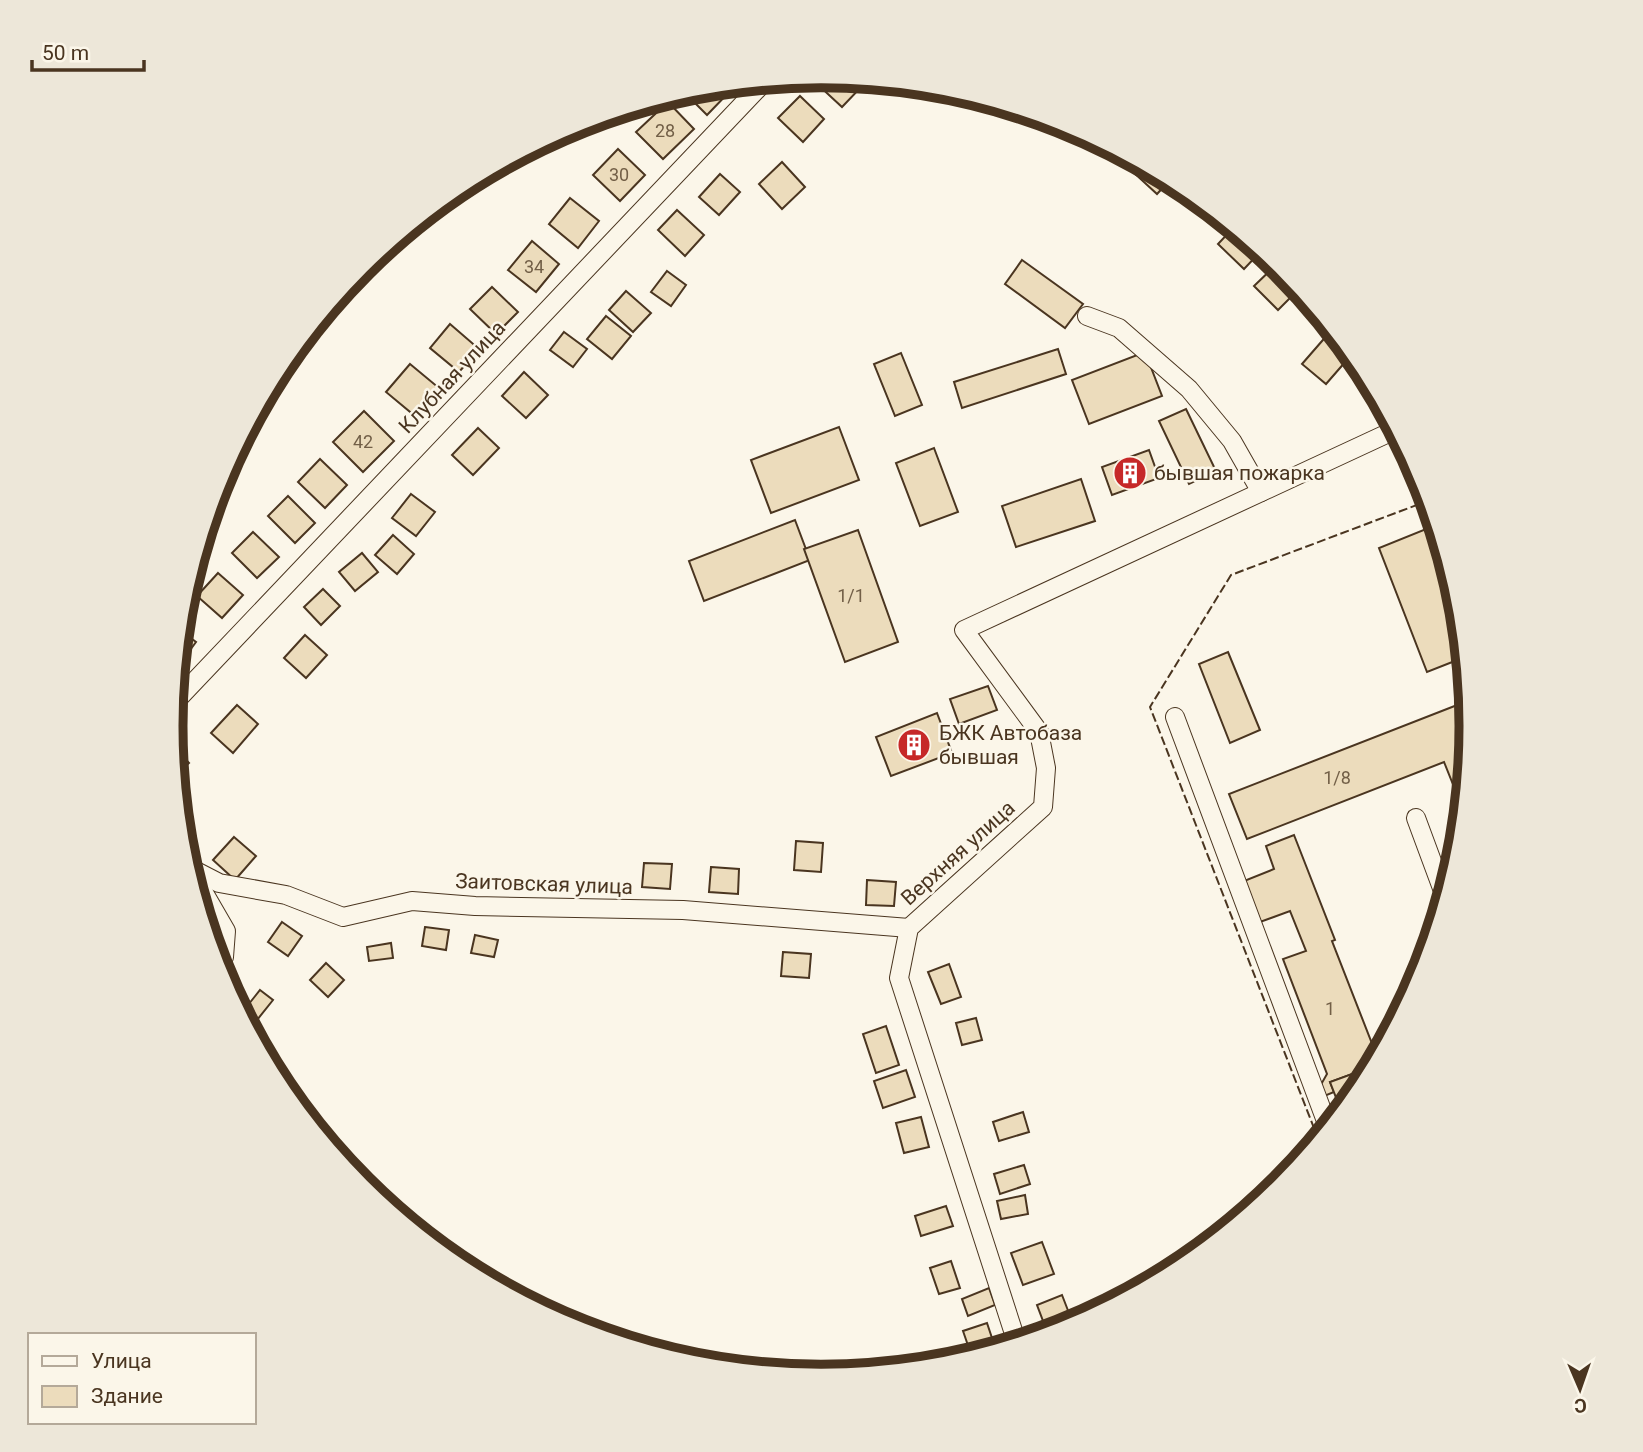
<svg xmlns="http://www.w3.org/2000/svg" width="1643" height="1452" font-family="Roboto,sans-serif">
	<rect width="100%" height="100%" fill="#fbf6e9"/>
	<g fill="#ecdcbc" stroke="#4a3520" stroke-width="2">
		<polygon points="823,75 862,79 865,83 842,107 816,83"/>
		<polygon points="733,84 735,86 707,115 683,91 695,88"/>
		<polygon points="800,96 824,119 803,142 778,118"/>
		<polygon points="668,102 694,129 663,159 636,132"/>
		<polygon points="1081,130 1112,147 1103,155"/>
		<polygon points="618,149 645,175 620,201 593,175"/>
		<polygon points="782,162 805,187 782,209 759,184"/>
		<polygon points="1141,163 1171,179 1157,194 1133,172"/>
		<polygon points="720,174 740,192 719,215 699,197"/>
		<polygon points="570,198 599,221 578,248 549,224"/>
		<polygon points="1200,199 1225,220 1217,228 1194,206"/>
		<polygon points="677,210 704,235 685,256 658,230"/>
		<polygon points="1234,227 1262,250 1244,269 1218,244"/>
		<polygon points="532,241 559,264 536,292 508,270"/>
		<polygon points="1022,260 1083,304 1065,328 1005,284"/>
		<polygon points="1278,263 1300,288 1278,310 1254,286"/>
		<polygon points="667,271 686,285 671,306 651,292"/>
		<polygon points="492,287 518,312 496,334 470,309"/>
		<polygon points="626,291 651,313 633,332 609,310"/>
		<polygon points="606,316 631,336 612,359 587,339"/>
		<polygon points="450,324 479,349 459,372 430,348"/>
		<polygon points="564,332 587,349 573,367 550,350"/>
		<polygon points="1329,333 1353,353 1326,384 1302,364"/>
		<polygon points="1058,349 1066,374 962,408 954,382"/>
		<polygon points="1145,352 1162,396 1089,424 1072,380"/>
		<polygon points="901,353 922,405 895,416 874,364"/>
		<polygon points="410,364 439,388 415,416 386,392"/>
		<polygon points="524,372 548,395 526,418 502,396"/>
		<polygon points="1186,409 1216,471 1189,484 1159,421"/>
		<polygon points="364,411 394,441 363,472 333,442"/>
		<polygon points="839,427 859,480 771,513 751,460"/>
		<polygon points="478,428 499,448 473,475 452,455"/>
		<polygon points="934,448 958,512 920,526 896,463"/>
		<polygon points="1149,450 1159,478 1112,495 1102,467"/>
		<polygon points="320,459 347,485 325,508 298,482"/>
		<polygon points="1081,479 1095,521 1016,547 1002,506"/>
		<polygon points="411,494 435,512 416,536 392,518"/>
		<polygon points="288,496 315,523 295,543 268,516"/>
		<polygon points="795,520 810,560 704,601 689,561"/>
		<polygon points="1431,527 1460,600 1465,657 1427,672 1379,548"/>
		<polygon points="858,530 898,642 845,662 804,549"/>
		<polygon points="253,532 279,557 257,578 232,553"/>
		<polygon points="393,535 414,554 397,574 375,555"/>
		<polygon points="362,553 378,572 355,591 339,572"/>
		<polygon points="218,573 243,595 222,618 197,596"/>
		<polygon points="323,589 340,606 321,625 304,607"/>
		<polygon points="180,630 196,642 182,661 177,658"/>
		<polygon points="305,635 327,655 306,678 284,658"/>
		<polygon points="1228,652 1260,730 1230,743 1199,664"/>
		<polygon points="988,686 997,710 959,724 950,699"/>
		<polygon points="1470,700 1472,726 1464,812 1444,762 1247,839 1229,794"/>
		<polygon points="237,705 258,724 233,753 211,733"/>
		<polygon points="937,713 952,753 891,776 876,737"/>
		<polygon points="173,746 189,763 176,775"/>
		<polygon points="1294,835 1335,940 1332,941 1378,1059 1374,1066 1330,1082 1334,1092 1322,1097 1319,1088 1327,1074 1283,959 1306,951 1290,911 1260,922 1244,881 1274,869 1266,846"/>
		<polygon points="234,837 256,856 235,880 213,860"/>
		<polygon points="796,841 823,843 821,872 794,870"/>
		<polygon points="644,863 672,864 670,889 642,887"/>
		<polygon points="711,867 739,869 738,894 709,892"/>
		<polygon points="867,880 896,882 894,906 866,905"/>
		<polygon points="282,922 302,936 288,956 268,942"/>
		<polygon points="425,927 449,930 446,950 422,946"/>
		<polygon points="475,935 498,940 494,957 471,953"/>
		<polygon points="391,943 393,958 369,961 367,947"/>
		<polygon points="783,952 811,954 809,978 781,976"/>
		<polygon points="326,963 344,980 328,997 310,980"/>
		<polygon points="949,964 961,997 941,1004 928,972"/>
		<polygon points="260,990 273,1000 257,1020 244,1010"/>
		<polygon points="976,1018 982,1040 962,1045 956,1023"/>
		<polygon points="886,1026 899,1065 876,1073 863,1034"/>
		<polygon points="1374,1066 1362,1088 1342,1113 1330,1082"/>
		<polygon points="906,1070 915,1097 883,1108 874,1081"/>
		<polygon points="1023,1112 1029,1132 999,1141 993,1122"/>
		<polygon points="921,1117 929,1147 904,1153 896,1123"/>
		<polygon points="1024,1165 1030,1184 1000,1194 994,1174"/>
		<polygon points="1025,1195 1028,1214 1001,1219 997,1201"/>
		<polygon points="946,1206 953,1226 921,1236 915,1216"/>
		<polygon points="1042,1242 1054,1274 1023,1285 1011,1253"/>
		<polygon points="951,1261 960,1288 939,1294 930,1268"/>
		<polygon points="989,1288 995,1305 968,1316 962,1299"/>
		<polygon points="1062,1295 1074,1326 1048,1334 1037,1305"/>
		<polygon points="987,1323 996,1350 972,1357 963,1331"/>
	</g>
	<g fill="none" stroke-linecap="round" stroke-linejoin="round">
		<defs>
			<g id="minor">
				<polyline points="1087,316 1119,328 1189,389 1232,441 1261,492"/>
				<polyline points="173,704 765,81"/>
				<polyline points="1175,717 1329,1129"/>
				<polyline points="1416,818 1446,899"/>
				<polyline points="188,867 219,883 286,895 343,917 412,901 475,906 683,910 909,928"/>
				<polyline points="189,867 226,931 224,957 218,967"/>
				<polyline points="1017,1343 899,978 909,928 1043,807 1046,768 1039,732 964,630 1397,429"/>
			</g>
		</defs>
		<use href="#minor" stroke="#4a3520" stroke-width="20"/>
		<use href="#minor" stroke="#fbf6e9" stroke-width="18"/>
		<polyline stroke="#4a3520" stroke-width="2" stroke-dasharray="9 3.5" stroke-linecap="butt" points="1319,1141 1150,707 1231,575 1430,500"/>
	</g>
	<defs>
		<symbol id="building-disc" viewBox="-11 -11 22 22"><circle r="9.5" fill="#c62828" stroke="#fbf6e9"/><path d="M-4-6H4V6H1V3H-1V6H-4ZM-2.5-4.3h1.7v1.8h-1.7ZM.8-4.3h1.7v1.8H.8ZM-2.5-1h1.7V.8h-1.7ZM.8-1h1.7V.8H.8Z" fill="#fff"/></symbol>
	</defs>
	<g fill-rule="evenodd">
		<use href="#building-disc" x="1111" y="454" width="38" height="38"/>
		<use href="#building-disc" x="895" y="726" width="38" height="38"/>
	</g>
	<g text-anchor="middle" stroke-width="5" stroke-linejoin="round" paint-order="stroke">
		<g font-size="18" fill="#725f47">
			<text x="665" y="137">28</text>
			<text x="619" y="181">30</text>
			<text x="534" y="273">34</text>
			<text x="363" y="448">42</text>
			<text x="851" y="602">1/1</text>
			<text x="1337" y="784">1/8</text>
			<text x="1330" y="1015">1</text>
		</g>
		<g font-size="21" fill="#4a3520" stroke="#fbf6e9">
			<text transform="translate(452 377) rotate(-47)" y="7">Клубная улица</text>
			<text transform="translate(958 853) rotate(-42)" y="7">Верхняя улица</text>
			<text transform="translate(544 884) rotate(2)" y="7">Заитовская улица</text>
		</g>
		<g font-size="21" fill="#4a3520" stroke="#fbf6e9" text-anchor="start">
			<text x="1154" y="480">бывшая пожарка</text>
			<text x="939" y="740">БЖК Автобаза<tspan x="939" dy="24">бывшая</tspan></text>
		</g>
	</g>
	<path d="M0 0H1643V1452H0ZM183 726a638 638 0 1 1 1276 0a638 638 0 1 1-1276 0Z" fill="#ede7d9" fill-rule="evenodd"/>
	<path fill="none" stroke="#4a3520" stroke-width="9" d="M183 726a638 638 0 1 1 1276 0a638 638 0 1 1-1276 0Z"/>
	<rect x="28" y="1333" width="228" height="91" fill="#fbf6e9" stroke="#b4a999" stroke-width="2"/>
	<rect x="42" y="1356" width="35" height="10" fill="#fbf6e9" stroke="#b4a999" stroke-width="2"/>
	<text x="91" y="1368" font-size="21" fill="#4a3520">Улица</text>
	<rect x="42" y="1386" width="35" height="21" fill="#ecdcbc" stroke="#b4a999" stroke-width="2"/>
	<text x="91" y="1403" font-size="21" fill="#4a3520">Здание</text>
	<g transform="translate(1580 1389) rotate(178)" stroke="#fbf6e9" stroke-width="5" paint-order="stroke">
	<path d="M0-5L12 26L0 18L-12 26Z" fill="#4a3520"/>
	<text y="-10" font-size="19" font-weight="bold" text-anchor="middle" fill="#4a3520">С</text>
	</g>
	<path d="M32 60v10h112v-10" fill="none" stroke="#4a3520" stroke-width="3.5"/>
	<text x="42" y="60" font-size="21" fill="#4a3520" stroke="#fbf6e9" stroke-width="5" paint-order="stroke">50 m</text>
</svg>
